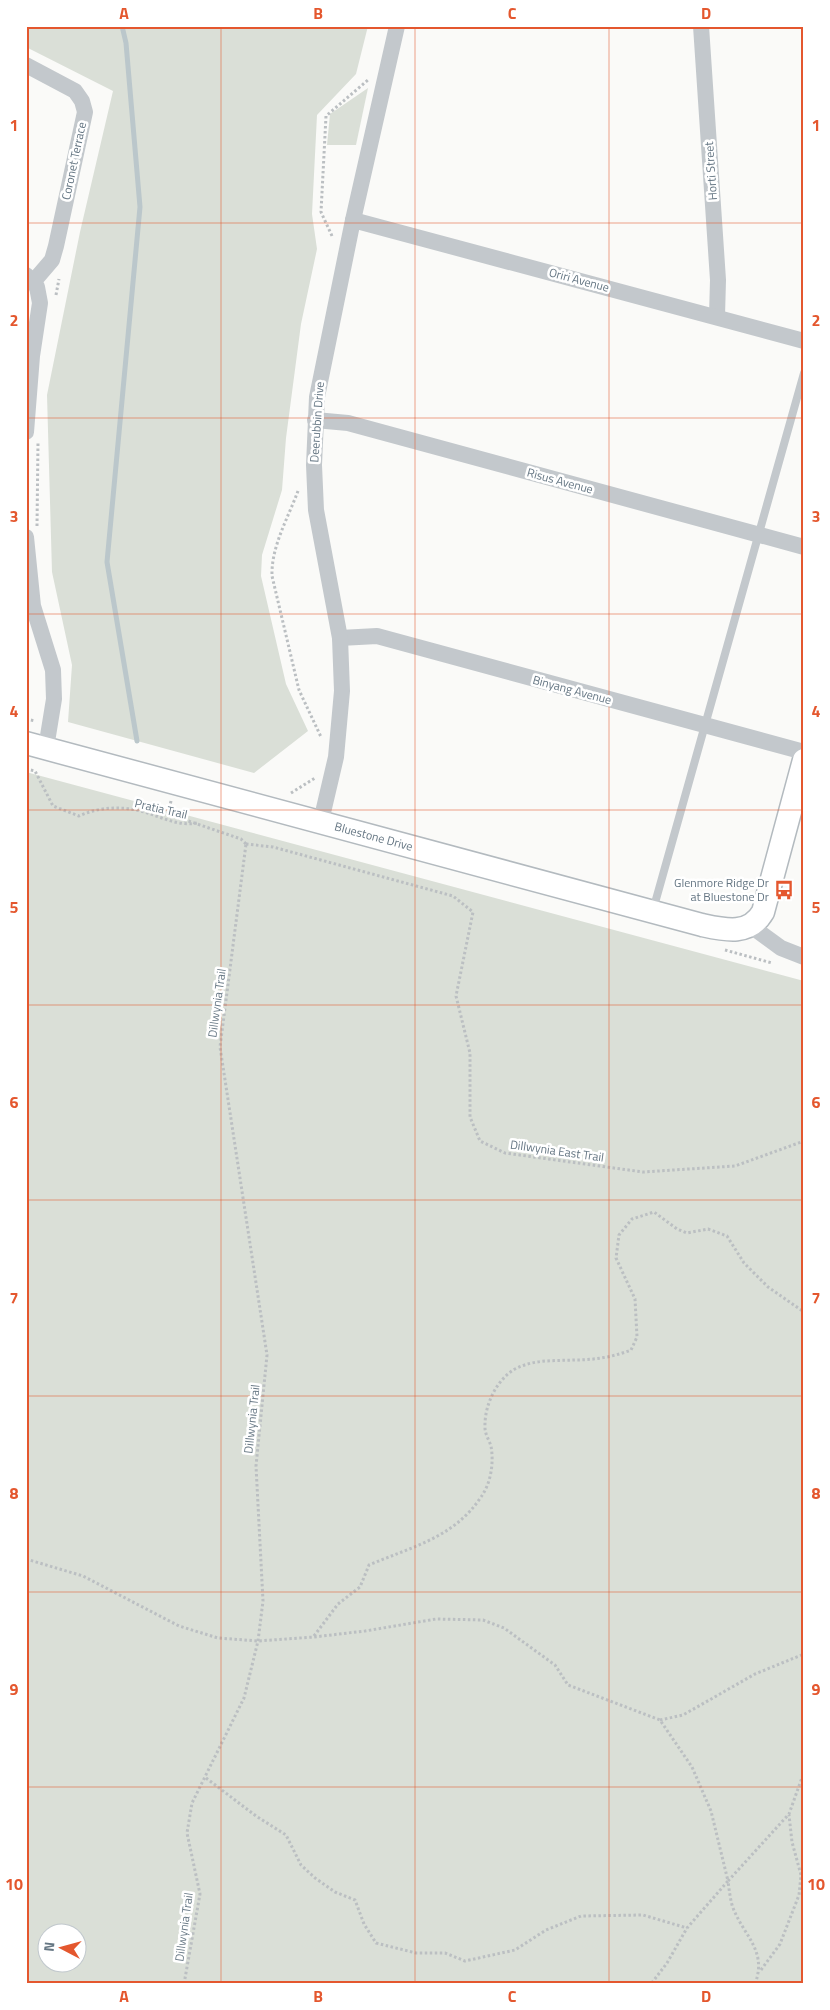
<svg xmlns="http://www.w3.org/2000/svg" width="830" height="2010" font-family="'Titillium Web',sans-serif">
	<rect width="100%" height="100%" fill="#fafaf8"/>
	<g fill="#dadfd7" fill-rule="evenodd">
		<polygon points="26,26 368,26 356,74 317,115 312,214 317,249 301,324 286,438 282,490 262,555 261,576 286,684 308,731 254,773 68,722 72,665 52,572 47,395 80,232 113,91 26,47"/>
		<polygon points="368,88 356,145 327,145 330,114"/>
		<path d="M26,772L804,981V1984H26ZM48,1932H78V1962H48Z"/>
	</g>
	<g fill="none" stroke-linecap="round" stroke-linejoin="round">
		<polyline stroke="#bbc7cb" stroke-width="5" points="122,26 126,43 140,207 107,562 137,741"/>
		<defs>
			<g id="secondary">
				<path id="s1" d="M26,743L702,925C725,930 749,936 763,912L804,760"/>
			</g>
		</defs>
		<use href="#secondary" stroke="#b3babf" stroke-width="25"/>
		<g stroke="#bbbfc2" stroke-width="3" stroke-dasharray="2.5 2.5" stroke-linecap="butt">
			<polyline points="332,236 321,212 326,116 368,80"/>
			<polyline points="56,295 59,279"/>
			<path d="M298,491C288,518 271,547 272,576L299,690L321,737"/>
			<polyline points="37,526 38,442"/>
			<polyline points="26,719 35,721"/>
			<path d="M26,769L35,771L53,806L79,816C96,808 117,806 136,810C157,814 175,827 197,823"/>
			<polyline points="291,793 315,778"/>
			<polyline points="171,801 168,814 241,839 246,844"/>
			<polyline points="246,844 273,847 453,896 473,912 456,996 470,1053 470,1117 480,1141 505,1153 643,1172 735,1166 804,1141"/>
			<polyline points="725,950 772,963"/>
			<polyline points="26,1559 83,1576 179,1626 218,1638 258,1641 314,1637 365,1631 436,1619 483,1620 504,1628 555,1665 568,1685 660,1720 692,1767 711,1811 728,1881 687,1928 667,1963 651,1984"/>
			<path d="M314,1636L338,1604L360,1587L369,1565C411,1547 454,1538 481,1497C491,1483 494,1463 491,1446C489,1440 485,1434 485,1428C484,1406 496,1380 515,1369C534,1359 555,1361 575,1360C594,1360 613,1357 631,1350L637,1337L635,1299L616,1258L619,1235L632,1219L654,1212L677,1229L687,1233L708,1229L727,1236L744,1263L768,1287L804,1312"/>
			<polyline points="660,1720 683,1715 755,1674 804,1654"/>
			<polyline points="206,1778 256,1816 286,1835 301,1865 315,1878 335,1892 355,1900 364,1924 376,1943 416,1953 445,1953 465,1961 515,1950 546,1930 581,1916 643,1915 687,1928"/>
			<polyline points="761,1970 780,1944 799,1895 801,1875 792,1842 789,1815"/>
			<polyline points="184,1984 200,1894 187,1833 192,1803 244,1698 258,1641 263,1601 256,1466 267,1355 220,1047 246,844"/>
			<path d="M755,1984C768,1949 742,1935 732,1905C730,1897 729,1889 728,1881L789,1814L804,1772"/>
		</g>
		<polyline stroke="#c3c8cc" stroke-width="8" points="653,910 804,373"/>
		<g stroke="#c3c8cc" stroke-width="16">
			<polyline points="701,26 718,280 717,316"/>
			<polyline points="26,65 75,91 82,101 85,112 56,246 52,260 34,281"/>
			<polyline points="353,220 804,341"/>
			<polyline points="315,420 348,423 804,547"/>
			<polyline points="26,432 32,356 40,303 37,287 26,275"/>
			<polyline points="26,537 33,606 53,670 54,699 46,748"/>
			<polyline points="340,638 377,636 804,752"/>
			<polyline points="321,821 336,757 342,691 340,638 316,510 314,465 317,397 353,220 397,26"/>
			<polyline points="751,926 781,948 804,957"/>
		</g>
		<use href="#secondary" stroke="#fff" stroke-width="22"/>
	</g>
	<path fill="none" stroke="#e4572e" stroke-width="1" stroke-opacity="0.55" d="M221,26V1984M415,26V1984M609,26V1984M26,223H804M26,418H804M26,614H804M26,810H804M26,1005H804M26,1200H804M26,1396H804M26,1592H804M26,1787H804"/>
	<defs>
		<symbol id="bus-bare" viewBox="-9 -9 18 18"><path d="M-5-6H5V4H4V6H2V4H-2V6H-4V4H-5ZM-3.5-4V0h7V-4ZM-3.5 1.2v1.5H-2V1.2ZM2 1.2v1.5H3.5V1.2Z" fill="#e4572e" stroke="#fff" stroke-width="2.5" paint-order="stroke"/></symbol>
	</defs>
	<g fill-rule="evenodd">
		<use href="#bus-bare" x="770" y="876" width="28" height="28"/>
	</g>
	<g text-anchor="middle" stroke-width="5" stroke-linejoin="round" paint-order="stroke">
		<g font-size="12" fill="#657683" stroke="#fff">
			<text transform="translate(74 161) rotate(-78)" y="4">Coronet Terrace</text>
			<text transform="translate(711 171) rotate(-94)" y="4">Horti Street</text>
			<text transform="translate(579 280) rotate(15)" y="4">Oriri Avenue</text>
			<text transform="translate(317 422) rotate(-86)" y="4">Deerubbin Drive</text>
			<text transform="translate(560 481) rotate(15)" y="4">Risus Avenue</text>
			<text transform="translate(572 690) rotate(15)" y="4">Binyang Avenue</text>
			<text transform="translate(161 809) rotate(13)" y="4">Pratia Trail</text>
			<text dy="4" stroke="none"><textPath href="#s1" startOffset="360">Bluestone Drive</textPath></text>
			<text transform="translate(217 1003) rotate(-82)" y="4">Dillwynia Trail</text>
			<text transform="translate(557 1151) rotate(8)" y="4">Dillwynia East Trail</text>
			<text transform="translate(252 1419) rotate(-84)" y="4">Dillwynia Trail</text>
			<text transform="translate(184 1927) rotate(-82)" y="4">Dillwynia Trail</text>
		</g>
		<g font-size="12" fill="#657683" stroke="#fff" text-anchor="end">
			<text x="769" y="887">Glenmore Ridge Dr<tspan x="769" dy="14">at Bluestone Dr</tspan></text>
		</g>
	</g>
	<rect width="830" height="2010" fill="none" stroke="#ffffff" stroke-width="55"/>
	<g transform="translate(62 1948) rotate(276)"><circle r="24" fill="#ffffff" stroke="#c1c8cd"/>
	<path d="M0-4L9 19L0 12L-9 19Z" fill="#e4572e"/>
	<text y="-8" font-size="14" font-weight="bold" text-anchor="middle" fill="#657683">N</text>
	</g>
	<rect x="28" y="28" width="774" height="1954" fill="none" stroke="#e4572e" stroke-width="2"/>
	<g font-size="16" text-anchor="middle" font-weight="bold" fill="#e4572e">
		<text x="124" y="19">A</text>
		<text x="318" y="19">B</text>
		<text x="512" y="19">C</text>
		<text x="706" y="19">D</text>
		<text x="14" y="131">1</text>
		<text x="816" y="131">1</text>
		<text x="14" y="326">2</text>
		<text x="816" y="326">2</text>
		<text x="14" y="522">3</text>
		<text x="816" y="522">3</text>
		<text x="14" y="717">4</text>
		<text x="816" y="717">4</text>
		<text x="14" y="913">5</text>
		<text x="816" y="913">5</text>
		<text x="14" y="1108">6</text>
		<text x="816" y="1108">6</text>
		<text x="14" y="1304">7</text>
		<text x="816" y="1304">7</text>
		<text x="14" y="1499">8</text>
		<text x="816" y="1499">8</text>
		<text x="14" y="1695">9</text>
		<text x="816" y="1695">9</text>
		<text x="14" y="1890">10</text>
		<text x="816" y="1890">10</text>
		<text x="124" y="2002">A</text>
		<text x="318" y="2002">B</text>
		<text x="512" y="2002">C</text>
		<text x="706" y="2002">D</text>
	</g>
</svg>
